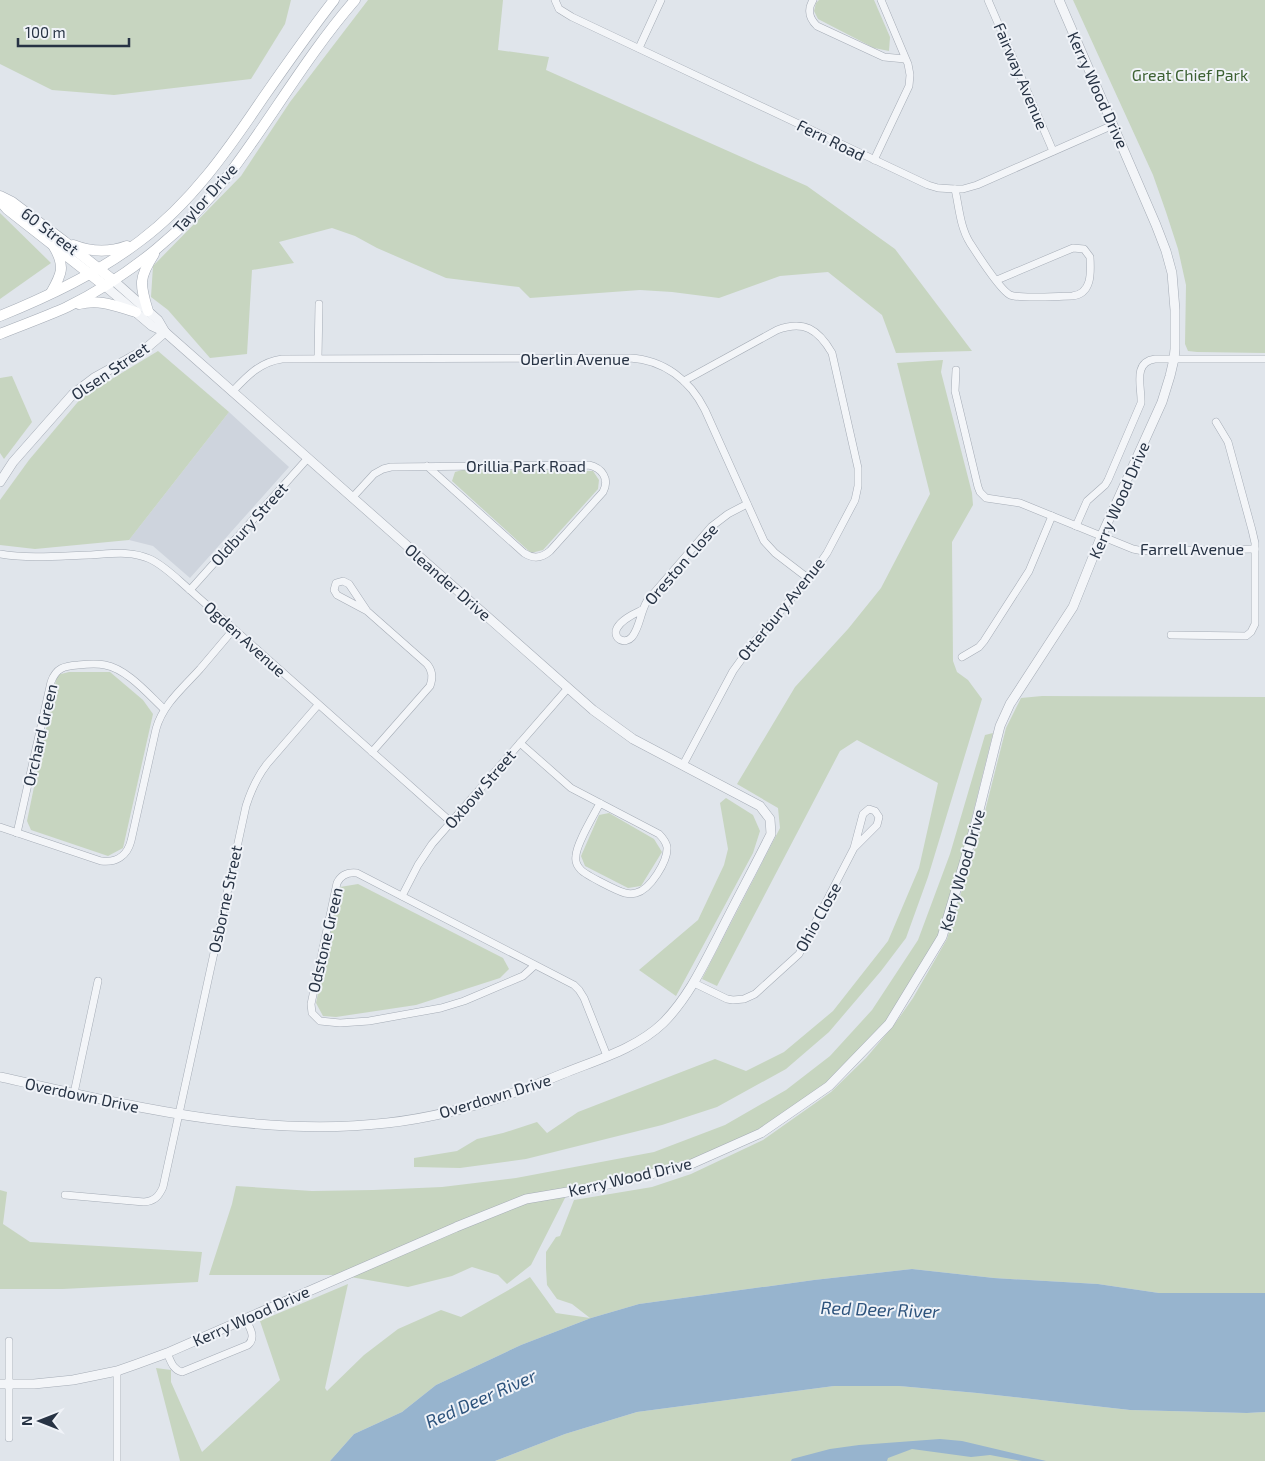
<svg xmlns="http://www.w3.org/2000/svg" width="1265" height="1461" font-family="'Exo 2',sans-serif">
	<rect width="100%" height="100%" fill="#e0e5eb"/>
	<polygon fill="#ced4dd" points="229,412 289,467 190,578 153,546 129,540"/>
	<g fill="#c7d5c0">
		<polygon points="0,0 291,0 285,24 251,79 114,95 52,90 0,64"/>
		<polygon points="368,0 503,0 498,50 549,57 546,70 807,186 895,249 972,351 896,353 882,315 828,272 780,276 719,298 672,292 640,290 530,298 519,287 446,278 377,248 355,236 332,228 279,242 294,263 252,270 247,354 210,358 168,310 151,297 153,266 241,176 290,102"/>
		<polygon points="819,0 874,0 890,37 889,51 874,48 818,19 814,11 816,3"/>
		<polygon points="1073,0 1265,0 1265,353 1197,352 1188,351 1185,344 1186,285 1178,249 1166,212 1153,175"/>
		<polygon points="0,213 51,263 0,299"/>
		<polygon points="158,351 229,412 129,540 35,549 0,545 0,500 29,460 82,397"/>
		<polygon points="943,360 941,372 972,493 973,505 952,542 953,661 957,672 968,680 982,699 928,877 906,938 881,971 829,1032 786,1069 717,1107 662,1125 526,1159 460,1168 414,1167 414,1158 457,1151 477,1139 503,1133 537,1122 547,1133 578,1112 715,1059 746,1071 784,1052 833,1011 888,941 919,868 938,783 857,740 840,751 717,986 702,979 780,828 778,808 737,784 795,687 848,629 881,588 930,494 897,363"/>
		<polygon points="12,376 32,422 4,459 0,453 0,378"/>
		<polygon points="462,470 593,471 599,480 598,489 543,550 531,553 452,481 455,472"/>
		<polygon points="69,672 110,672 143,700 153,714 123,848 108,856 31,830 27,821 57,675"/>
		<polygon points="1042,696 1265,697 1265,1293 1159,1293 1098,1284 994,1278 912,1269 814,1280 639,1304 591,1318 521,1345 436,1385 402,1412 354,1434 330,1461 180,1461 156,1368 171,1370 171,1382 202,1452 280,1380 260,1321 348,1284 325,1388 327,1391 364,1355 398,1329 441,1310 461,1317 512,1288 530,1277 556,1313 590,1318 572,1304 557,1299 547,1285 546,1268 546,1252 556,1237 560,1236 574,1200 652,1187 691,1174 763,1140 831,1092 866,1058 894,1025 913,998 947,939 981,827 1006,728 1021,698"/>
		<polygon points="993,733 942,937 889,1024 829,1086 761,1133 689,1165 568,1192 531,1265 507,1284 498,1275 472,1267 452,1276 408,1287 339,1275 209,1275 232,1204 236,1186 312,1191 373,1190 442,1187 516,1178 654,1152 725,1125 786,1090 830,1056 872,1010 918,940 950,854 985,735"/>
		<polygon points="726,798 753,815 760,831 753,853 676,996 639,970 698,920 724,865 728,849 720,803"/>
		<polygon points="609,813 654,839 662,852 641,886 628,888 585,866 581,856 599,815"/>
		<polygon points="358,884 503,958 509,969 500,978 416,1005 336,1017 323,1016 316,1003 340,887"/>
		<polygon points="0,1190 7,1192 3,1224 30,1242 202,1252 198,1282 63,1289 0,1289"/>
		<polygon points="834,1386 899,1386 977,1393 1130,1410 1247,1413 1265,1412 1265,1461 495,1461 565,1434 637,1412"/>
	</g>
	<g fill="#97b4ce">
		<polygon points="912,1269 994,1278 1098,1284 1159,1293 1265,1293 1265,1412 1247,1413 1130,1410 977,1393 899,1386 834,1386 637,1412 565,1434 495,1461 330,1461 354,1434 402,1412 436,1385 521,1345 591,1318 639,1304 814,1280"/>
		<polygon points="940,1439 962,1441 1046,1461 1022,1461 990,1455 971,1457 912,1449 888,1458 887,1461 791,1461 792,1459 830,1449 859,1445"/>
	</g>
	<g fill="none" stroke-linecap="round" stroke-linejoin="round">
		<defs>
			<g id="minor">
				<polyline points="555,0 559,9 572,17 928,185 938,188 955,189 963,189 977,185 1113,125"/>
				<path d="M813,0C807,10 809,18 817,26L884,57L905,59"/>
				<polyline points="988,0 1053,151"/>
				<polyline points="639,48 661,0"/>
				<polyline points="874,160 909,86 910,75 908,64 881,0"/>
				<path d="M955,189C959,207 960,227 970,243C978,255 999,289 1010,295C1019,299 1060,296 1072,296C1092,294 1091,273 1090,257L1084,249L1073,248L997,280"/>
				<polyline points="318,358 319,304"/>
				<polyline points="956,370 955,391 978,487 980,492 986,498 1020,503 1133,549 1143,551 1255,549"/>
				<path d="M232,392C247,376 260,362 282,359L630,358C664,360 690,380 705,410L764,541L775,553L809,579"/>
				<path d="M352,498L374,474L383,469L391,467L589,465C602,468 610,479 603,492L550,551C542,558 533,559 524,553L427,466"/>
				<path d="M1076,526L1087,501L1105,485L1108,480L1141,403C1142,388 1132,362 1155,359H1265"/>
				<path d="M0,554C30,559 59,556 89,555C109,554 131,550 150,559C165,566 177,579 190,590L451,822"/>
				<polyline points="190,590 308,458"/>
				<path d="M642,610C634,614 622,619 617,628C612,639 625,645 632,637C640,627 640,613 647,601L711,527L728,514L747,504"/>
				<path d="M367,611L337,595L334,590L336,583L343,581L349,584L367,611L427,664C433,671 433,678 430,686L372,752"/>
				<polyline points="1171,635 1246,636 1251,632 1255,624 1255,543 1252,530 1228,442 1216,422"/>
				<polyline points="962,657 979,647 984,641 1029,571 1052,516"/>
				<path d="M520,743L571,788L659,834C663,838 666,842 667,847C668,861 650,890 636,893C632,894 629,894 625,893C617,891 586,875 581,870C577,866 575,861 576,856C576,844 594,815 600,803"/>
				<path d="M683,765L733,671L754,642L813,573L827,553L855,500L858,486V468L832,353C818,329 804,320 777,330L684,381"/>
				<path d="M0,827L101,861C116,863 127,856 131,841L156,729C163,704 183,688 200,669C211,656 222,643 233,630"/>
				<path d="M17,833L51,682C56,668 64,666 78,665C87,664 96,663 105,665C127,669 148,694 164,709"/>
				<polyline points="402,896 418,865 432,844 568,688"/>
				<path d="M534,966L523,976L464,1001L441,1008L369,1021L340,1023L320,1021L312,1013L311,1004L337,883C341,875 348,872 357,873L574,985L579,990L584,998L607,1056"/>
				<polyline points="694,983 727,999 733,1000 744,999 755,994 799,954 854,848 863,814 869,809 875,811 879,817 877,825 854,848"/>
				<polyline points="74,1093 98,981"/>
				<path d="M65,1195L144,1202C155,1201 159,1196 163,1187L246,806C251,790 257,777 267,764L318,705"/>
				<polyline points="9,1341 9,1438"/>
				<path d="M167,1353C171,1361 172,1369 182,1372L248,1345C257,1337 249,1327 245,1318"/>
				<polyline points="117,1371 117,1461"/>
			</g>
			<g id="tertiary">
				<polyline points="105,286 152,326 165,332"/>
				<polyline points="0,482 13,462 73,394 94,378 143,351 165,332"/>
				<path d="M0,1077C127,1105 256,1138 387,1123C448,1116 506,1098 562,1074C596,1060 636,1049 663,1023C688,998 703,966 719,935C736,901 754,868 771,834L770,819L760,806L633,739L593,710L165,332L158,320L113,280"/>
				<polyline points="0,1384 34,1384 73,1380 117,1371 137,1364 167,1353 456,1227 526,1199 591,1188 689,1165 761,1133 829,1086 889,1024 942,937 975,826 1000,726 1010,704 1073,607 1101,537 1162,402 1170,376 1174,359 1175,349 1175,310 1172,273 1166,251 1156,225 1059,0"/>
			</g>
			<g id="secondary">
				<polyline points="0,196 12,202 65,242 113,280"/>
				<polyline points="0,201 7,209 105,286"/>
				<path d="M73,245C91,252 108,253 127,246"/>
				<path d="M51,293C61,275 66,267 54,247"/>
				<path d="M79,304C101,299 115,306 136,312"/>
				<path d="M148,311C140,284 138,279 154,254"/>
				<path d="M0,316C49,296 98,273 140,241C191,203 228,150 263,98C286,65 309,32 334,0"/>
				<path d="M0,334C22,325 45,317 67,307C130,276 188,228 230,173C273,116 308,54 355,0"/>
			</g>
		</defs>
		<use href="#minor" stroke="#a5acb6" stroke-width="8"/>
		<use href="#tertiary" stroke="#a5acb6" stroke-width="10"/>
		<use href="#secondary" stroke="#a5acb6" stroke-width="11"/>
		<use href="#minor" stroke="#f3f5f8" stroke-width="7"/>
		<use href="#tertiary" stroke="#f3f5f8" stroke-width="9"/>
		<use href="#secondary" stroke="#fff" stroke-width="10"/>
	</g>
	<g text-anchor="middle" stroke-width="4" stroke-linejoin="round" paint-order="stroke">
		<g font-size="16" fill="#3d6133" stroke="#f0f3f8">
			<text x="1190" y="81">Great Chief Park</text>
		</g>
		<g font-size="16" fill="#273344" stroke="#f0f3f8">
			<text transform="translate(1021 76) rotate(67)" y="6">Fairway Avenue</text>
			<text transform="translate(1098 90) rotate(66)" y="6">Kerry Wood Drive</text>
			<text transform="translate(831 140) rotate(26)" y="6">Fern Road</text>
			<text transform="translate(205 198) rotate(-48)" y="6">Taylor Drive</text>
			<text transform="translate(50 231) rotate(37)" y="6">60 Street</text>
			<text x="575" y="365">Oberlin Avenue</text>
			<text transform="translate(110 371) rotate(-34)" y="6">Olsen Street</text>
			<text x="526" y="472">Orillia Park Road</text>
			<text transform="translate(1119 500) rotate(-66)" y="6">Kerry Wood Drive</text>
			<text transform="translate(249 524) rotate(-48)" y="6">Oldbury Street</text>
			<text x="1192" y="555">Farrell Avenue</text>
			<text transform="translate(681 564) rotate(-49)" y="6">Oreston Close</text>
			<text transform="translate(448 582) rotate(41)" y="6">Oleander Drive</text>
			<text transform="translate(781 609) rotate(-51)" y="6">Otterbury Avenue</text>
			<text transform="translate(245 639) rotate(42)" y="6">Ogden Avenue</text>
			<text transform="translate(40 735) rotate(-77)" y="6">Orchard Green</text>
			<text transform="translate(480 789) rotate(-49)" y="6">Oxbow Street</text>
			<text transform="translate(962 870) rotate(-74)" y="6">Kerry Wood Drive</text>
			<text transform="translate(225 899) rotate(-78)" y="6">Osborne Street</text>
			<text transform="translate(818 917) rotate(-61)" y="6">Ohio Close</text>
			<text transform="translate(325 940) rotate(-77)" y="6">Odstone Green</text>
			<text transform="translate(82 1095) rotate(12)" y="6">Overdown Drive</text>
			<text transform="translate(495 1096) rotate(-17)" y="6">Overdown Drive</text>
			<text transform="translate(630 1177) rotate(-13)" y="6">Kerry Wood Drive</text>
			<text transform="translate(251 1316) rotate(-24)" y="6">Kerry Wood Drive</text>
		</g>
		<g font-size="18" font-style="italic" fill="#2d537c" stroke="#f0f3f8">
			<text transform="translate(880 1310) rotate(2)" y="6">Red Deer River</text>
			<text transform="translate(481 1399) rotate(-24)" y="6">Red Deer River</text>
		</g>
	</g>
	<g transform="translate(40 1421) rotate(270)" stroke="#f0f3f8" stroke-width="4" paint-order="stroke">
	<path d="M0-4L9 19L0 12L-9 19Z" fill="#273344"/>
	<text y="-8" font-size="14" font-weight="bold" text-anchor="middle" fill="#273344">N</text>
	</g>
	<path d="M18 38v8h111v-8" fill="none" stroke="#273344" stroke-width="2.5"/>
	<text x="25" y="38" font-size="15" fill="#273344" stroke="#f0f3f8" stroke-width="4" paint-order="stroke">100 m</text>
</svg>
